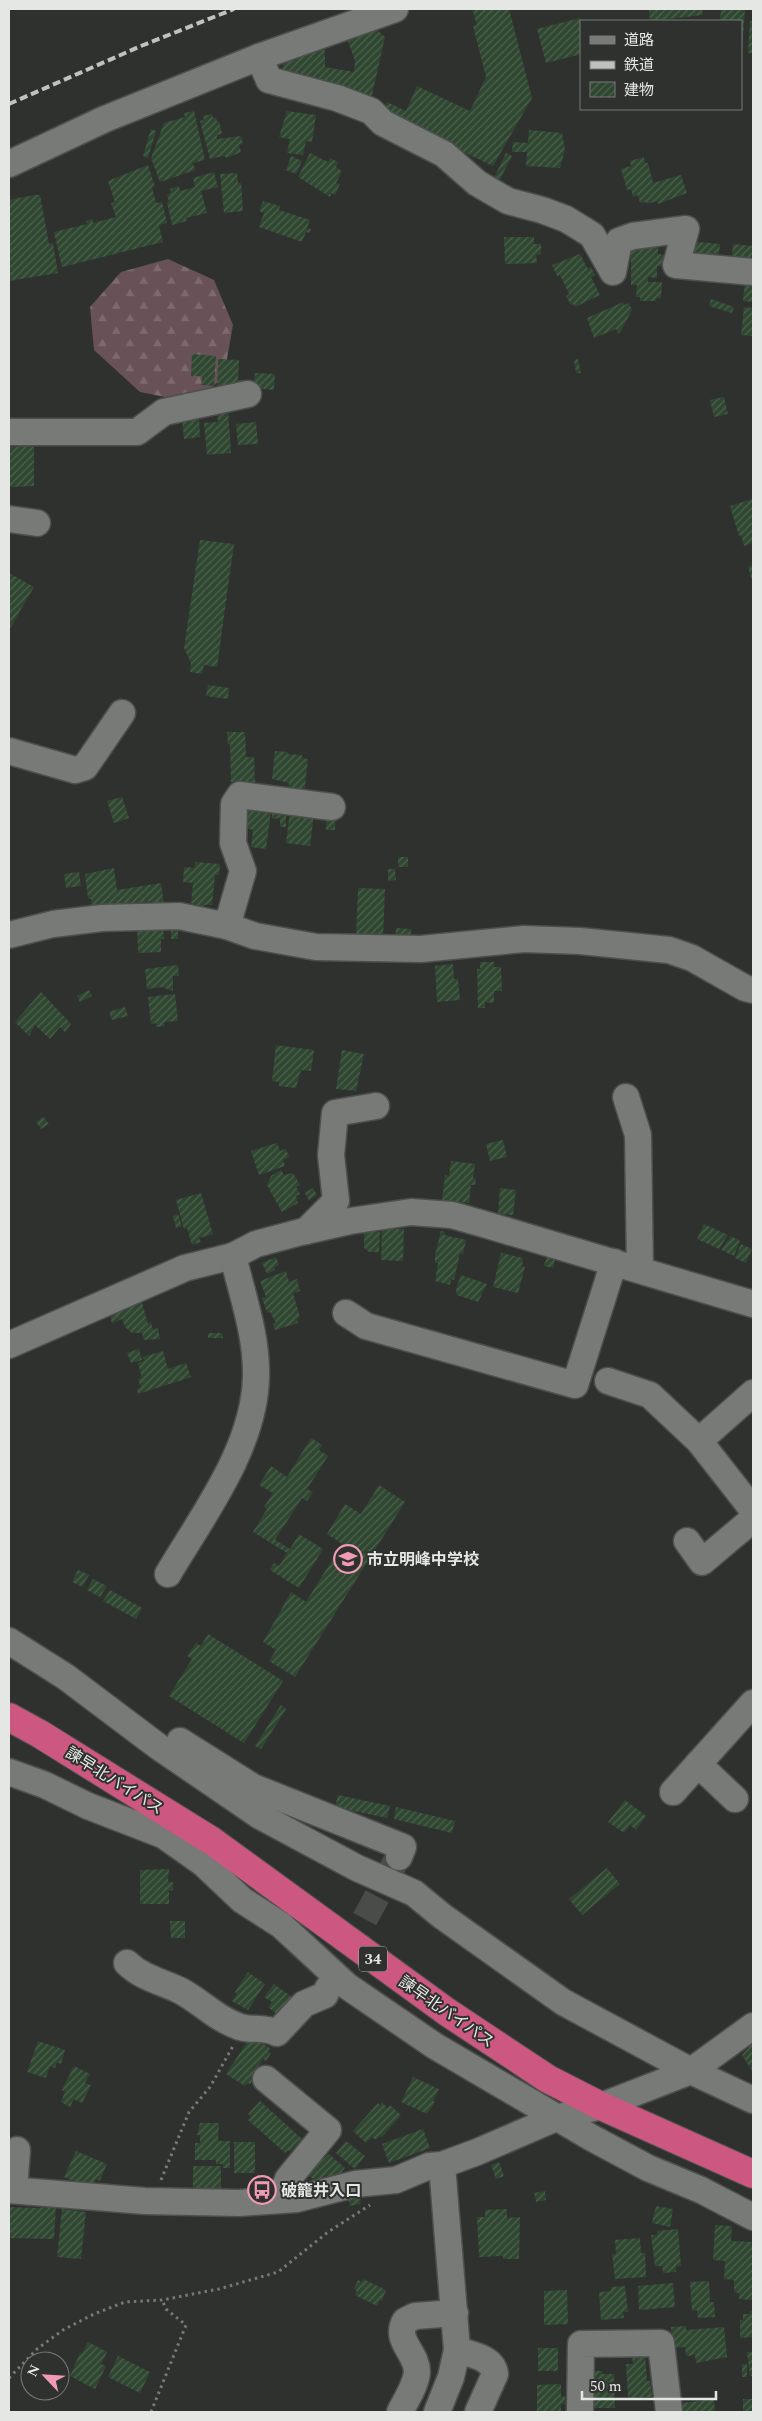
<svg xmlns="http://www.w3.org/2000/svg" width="762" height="2421" font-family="Spectral,'Noto Sans JP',serif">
	<defs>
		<pattern id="forest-firs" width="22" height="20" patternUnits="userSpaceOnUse" patternTransform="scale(1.25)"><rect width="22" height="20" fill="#685157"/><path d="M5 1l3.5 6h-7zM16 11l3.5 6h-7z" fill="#7d6a6f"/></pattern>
		<pattern id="building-hatch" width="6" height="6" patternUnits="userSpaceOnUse" patternTransform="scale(1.25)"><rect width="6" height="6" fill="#2f4731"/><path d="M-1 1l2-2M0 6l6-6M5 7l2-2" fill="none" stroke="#4d624f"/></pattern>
	</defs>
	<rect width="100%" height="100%" fill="#2f312f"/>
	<polygon fill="url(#forest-firs)" points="168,259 214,280 233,325 224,376 195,403 140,392 94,350 90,307 121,272"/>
	<g fill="url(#building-hatch)">
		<polygon points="472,9 509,9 532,98 493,166 382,113 387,102 406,111 417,86 470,111 486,77 473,26 477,25"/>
		<polygon points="649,9 702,9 703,15 650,21"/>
		<polygon points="721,9 745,9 742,49 741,21 720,21"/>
		<polygon points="580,18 581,54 546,63 537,29"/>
		<polygon points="750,21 753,21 753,53 748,53"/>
		<polygon points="377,30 385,37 371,100 281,76 284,58 296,60 296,50 325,50 325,67 354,72 355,61 348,41"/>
		<polygon points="194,111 205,160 193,163 195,170 160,182 151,158 164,123 185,117 184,113"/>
		<polygon points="287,111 316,115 312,142 306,141 303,155 287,153 290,139 279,137"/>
		<polygon points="212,114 213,118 216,117 217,122 219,121 222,134 217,135 217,139 241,136 243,144 239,145 241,152 227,158 224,156 210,159 200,121 204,120 203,116"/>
		<polygon points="151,129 156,131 148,158 143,156"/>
		<polygon points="529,130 562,133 565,150 560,168 526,166 527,152 512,152 513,142 528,143"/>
		<polygon points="310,153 328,162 330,158 338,162 336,167 342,171 336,183 340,184 335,195 331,193 330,197 298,177"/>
		<polygon points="506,153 512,156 498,183 493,180"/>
		<polygon points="291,156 302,161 296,174 286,170"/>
		<polygon points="644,157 645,163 648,163 653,183 681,175 687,193 658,204 657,201 647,204 646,202 640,203 638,195 633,197 631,189 627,190 621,169 631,166 630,161"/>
		<polygon points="148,165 155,187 152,187 156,203 162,202 167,223 159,225 163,242 62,267 54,232 87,224 86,221 93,219 93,223 116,217 111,203 115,202 108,181"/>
		<polygon points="214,172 218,187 201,191 207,213 186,218 187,221 172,225 167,203 169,202 167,194 171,193 170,189 179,186 180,191 195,187 193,178"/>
		<polygon points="237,173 238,183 241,183 243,211 224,213 220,174"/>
		<polygon points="34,195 40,195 49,244 53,243 58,273 9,281 9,200"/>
		<polygon points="263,201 280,206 279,210 310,220 307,228 311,229 309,233 306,232 302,242 259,227 264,213 259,211"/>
		<polygon points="504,237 534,237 534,244 541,244 541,254 536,255 537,263 505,264"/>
		<polygon points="689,241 720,244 719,254 713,253 713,261 688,259"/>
		<polygon points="631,244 658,245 658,254 665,255 664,266 657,266 657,278 648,277 648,282 662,282 661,298 656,298 656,301 640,301 640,297 636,297 637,285 631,285"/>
		<polygon points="733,244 753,246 753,265 731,263"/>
		<polygon points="580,254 588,269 591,267 595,275 591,277 600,295 575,307 573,304 571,305 566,296 569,294 560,275 557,276 552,265"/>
		<polygon points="745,281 753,282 753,302 743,301"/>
		<polygon points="711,299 734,307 732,313 709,306"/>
		<polygon points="623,302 624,305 629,303 632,310 621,331 618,334 616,329 594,338 587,318"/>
		<polygon points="744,307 753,308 753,336 741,335"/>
		<polygon points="192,354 216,356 214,386 201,385 202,376 191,376"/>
		<polygon points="218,359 239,360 238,380 242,380 241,389 217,388"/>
		<polygon points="578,359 581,373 576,373 574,360"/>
		<polygon points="255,373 275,374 274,390 253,388"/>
		<polygon points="724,397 728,414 714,417 710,400"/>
		<polygon points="228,409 231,453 207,455 204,423 218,422 217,410"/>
		<polygon points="199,416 200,437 184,439 182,417"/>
		<polygon points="256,422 258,444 238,445 236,424"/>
		<polygon points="19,442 30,442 30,447 34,447 34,486 9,487 10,447 19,447"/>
		<polygon points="753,499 753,543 744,546 741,535 739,536 730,506"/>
		<polygon points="200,540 234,544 217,667 204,665 202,674 190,672 191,663 184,648"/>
		<polygon points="753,565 753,585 748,566"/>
		<polygon points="9,573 34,587 9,630"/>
		<polygon points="208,685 229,688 228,699 206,696"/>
		<polygon points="227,732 245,732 246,757 254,757 255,782 241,782 234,789 234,782 231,782 230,744 228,744"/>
		<polygon points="275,751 288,752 288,754 302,755 302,758 308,759 304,796 288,792 289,783 272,779"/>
		<polygon points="122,797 129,818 114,823 107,801"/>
		<polygon points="272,807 286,807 286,827 280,827 280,818 272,819"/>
		<polygon points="244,808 271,811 266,849 251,847 253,830 246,828"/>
		<polygon points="290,810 314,813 310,846 286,843"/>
		<polygon points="327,813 336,814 335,830 326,830"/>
		<rect x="398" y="857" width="10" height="10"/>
		<polygon points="195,862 220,864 219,875 215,875 212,905 204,905 204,907 191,903 193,883 183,882 184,867 195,868"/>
		<polygon points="114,868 117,890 161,883 164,905 152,907 152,901 92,909 91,899 88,899 85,874"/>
		<polygon points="388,869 395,869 396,880 388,881"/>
		<polygon points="79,872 81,886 66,888 64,874"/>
		<polygon points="358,888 385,889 383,938 356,937"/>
		<polygon points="154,924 155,930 163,930 164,939 161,939 161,952 138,953 137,925"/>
		<polygon points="396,928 411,929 410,943 395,942"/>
		<rect x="171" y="929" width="7" height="10"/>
		<polygon points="480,962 494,962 494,967 501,967 502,991 494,991 494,1003 485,1002 485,1008 478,1008 477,969 480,969"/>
		<polygon points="453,964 454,979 458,979 460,1000 437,1002 435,966"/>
		<polygon points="178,965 179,976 173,976 173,991 162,987 147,989 145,969"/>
		<polygon points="89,990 92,996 80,1002 77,996"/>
		<polygon points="41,992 71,1024 65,1032 60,1027 50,1039 35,1025 29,1036 15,1022"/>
		<polygon points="175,994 178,1021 164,1022 165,1026 156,1027 156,1023 151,1024 148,997"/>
		<polygon points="125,1007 128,1016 112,1020 109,1012"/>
		<polygon points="276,1045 314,1050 311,1071 301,1070 296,1088 279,1086 279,1082 272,1081"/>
		<polygon points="342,1050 364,1054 356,1091 336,1089"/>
		<polygon points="43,1117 49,1124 41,1129 36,1122"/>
		<polygon points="503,1140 507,1157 490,1161 486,1144"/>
		<polygon points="277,1143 280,1151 286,1149 289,1157 283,1160 285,1166 259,1175 251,1151"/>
		<polygon points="451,1161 475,1164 473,1178 476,1179 475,1185 471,1185 469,1203 442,1200 445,1175 449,1176"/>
		<polygon points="281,1170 284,1175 293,1173 300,1185 296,1187 300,1194 296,1196 298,1203 282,1212 267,1185 271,1176"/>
		<polygon points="313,1188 317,1195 309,1200 305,1193"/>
		<polygon points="500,1188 516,1190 513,1215 498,1214"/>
		<polygon points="201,1193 213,1234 199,1238 201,1242 192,1245 187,1228 184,1229 176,1200"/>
		<polygon points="178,1214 182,1226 176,1228 173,1216"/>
		<polygon points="704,1224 728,1235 719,1249 697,1239"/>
		<polygon points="382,1229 404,1229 403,1261 381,1260"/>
		<polygon points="364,1231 380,1232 379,1252 369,1252 364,1248"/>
		<polygon points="441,1231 445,1232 444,1235 466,1240 463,1254 460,1253 454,1280 451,1279 450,1285 435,1281 438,1263 435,1263 435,1255"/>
		<polygon points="731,1236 740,1241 734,1256 721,1250"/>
		<polygon points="741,1244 752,1249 746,1263 735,1258"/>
		<polygon points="501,1253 523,1258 522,1266 525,1267 518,1293 493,1287"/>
		<polygon points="276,1257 279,1265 274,1267 275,1270 267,1274 262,1263"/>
		<polygon points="547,1257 555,1259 553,1268 544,1266"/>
		<polygon points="286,1271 289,1282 297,1279 300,1291 293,1293 300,1317 297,1318 298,1323 275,1330 273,1324 276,1323 270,1312 267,1313 262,1298 266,1297 260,1281"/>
		<polygon points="461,1275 487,1284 478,1302 457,1295 456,1289"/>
		<polygon points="141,1299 148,1324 151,1322 153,1330 158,1328 160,1339 144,1340 142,1333 132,1333 125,1327 122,1319 112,1323 110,1316 106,1317 105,1314"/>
		<polygon points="208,1333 222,1333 223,1338 208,1338"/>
		<polygon points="139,1349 142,1360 131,1363 127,1353"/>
		<polygon points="163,1351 168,1369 186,1363 191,1377 138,1394 137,1389 141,1387 138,1379 142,1378 138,1363 144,1361 143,1357"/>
		<polygon points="311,1438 322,1445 319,1450 328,1456 307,1489 313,1492 307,1501 302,1498 275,1540 290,1549 299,1534 323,1549 299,1588 270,1570 274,1563 279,1566 287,1553 253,1532 267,1509 264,1507 273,1493 259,1485 271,1466 287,1477"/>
		<polygon points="379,1485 405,1502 295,1677 269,1661 276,1650 263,1642 291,1592 306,1602 342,1544 327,1534 345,1504 361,1514"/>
		<polygon points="78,1570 89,1575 82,1587 72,1582"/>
		<polygon points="93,1579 107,1586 100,1597 87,1590"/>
		<polygon points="110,1590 142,1608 136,1619 103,1601"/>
		<polygon points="208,1634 283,1681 244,1743 169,1696 192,1659 187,1656 196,1643 201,1646"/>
		<polygon points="281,1705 286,1709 261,1749 255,1746"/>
		<polygon points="338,1795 390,1806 387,1818 335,1807"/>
		<polygon points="625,1800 646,1816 636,1830 630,1825 624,1833 608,1822"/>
		<polygon points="396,1807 455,1821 452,1833 394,1819"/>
		<polygon points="607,1868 620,1884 582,1915 569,1899"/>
		<polygon points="169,1869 168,1882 173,1882 173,1890 169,1891 169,1904 140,1904 140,1870"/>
		<polygon points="170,1921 185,1921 185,1938 171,1938"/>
		<polygon points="248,1972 265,1984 248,2010 232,2001 237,1994 235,1992"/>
		<polygon points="274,1984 293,1998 279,2016 268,2007 272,2002 264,1997"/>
		<polygon points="251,2036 270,2048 268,2051 271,2053 266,2061 263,2059 253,2074 256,2076 250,2084 248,2083 245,2086 226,2074"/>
		<polygon points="38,2041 65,2050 61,2064 57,2062 55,2068 50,2066 46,2078 27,2072"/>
		<polygon points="753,2043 753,2072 742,2055"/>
		<polygon points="74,2066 90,2074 85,2083 91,2085 82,2103 74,2099 70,2107 61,2102 65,2092 62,2090"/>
		<polygon points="413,2077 439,2089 433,2101 435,2102 427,2114 401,2102"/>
		<polygon points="260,2101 302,2139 290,2152 288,2150 285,2153 248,2120 251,2117 248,2114"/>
		<polygon points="382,2102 387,2108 390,2105 401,2115 382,2137 380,2136 376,2140 372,2137 366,2143 353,2131 378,2103 380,2105"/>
		<polygon points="200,2123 219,2123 218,2141 230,2141 230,2168 223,2168 223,2164 216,2164 216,2160 195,2160 195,2143 200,2143 200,2135 197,2135"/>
		<polygon points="423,2129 430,2148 389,2163 382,2144"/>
		<polygon points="346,2141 365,2156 355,2169 336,2153"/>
		<rect x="234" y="2142" width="21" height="31"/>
		<polygon points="76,2151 107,2164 100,2181 96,2179 92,2188 64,2177"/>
		<polygon points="329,2154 345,2168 336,2178 334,2175 330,2178 327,2175 316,2182 307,2174"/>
		<polygon points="499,2162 504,2176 496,2179 491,2165"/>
		<rect x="193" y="2166" width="28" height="22"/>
		<polygon points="545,2191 546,2200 536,2202 534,2193"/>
		<polygon points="362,2194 360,2204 350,2206 348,2197"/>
		<polygon points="47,2204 56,2204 54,2239 10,2238 9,2207 37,2208 47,2207"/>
		<polygon points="656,2206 673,2209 670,2227 652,2223"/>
		<polygon points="62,2209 86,2212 81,2259 57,2257"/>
		<polygon points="507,2209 507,2218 520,2217 519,2259 503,2259 503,2256 479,2257 477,2217 485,2217 485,2210"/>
		<polygon points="715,2225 732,2226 731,2241 753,2242 753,2300 739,2299 739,2293 734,2292 734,2280 724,2279 725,2261 713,2260"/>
		<polygon points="678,2229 681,2266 676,2266 676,2272 663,2273 662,2266 655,2266 651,2235 657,2235 657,2231"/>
		<polygon points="640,2238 641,2253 645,2253 646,2277 615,2279 612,2254 616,2254 615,2240"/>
		<polygon points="363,2279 386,2290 382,2301 380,2300 377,2306 355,2295 357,2291 354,2289 358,2280 362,2282"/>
		<polygon points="709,2281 710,2302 714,2302 715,2317 698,2318 697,2310 692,2311 690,2282"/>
		<polygon points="673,2283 675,2307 639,2310 638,2286"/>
		<polygon points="625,2286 628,2312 623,2312 624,2318 601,2320 599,2292 611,2291 611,2287"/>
		<polygon points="567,2290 568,2324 544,2325 544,2291"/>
		<polygon points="750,2311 753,2311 753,2337 740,2338 740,2320 743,2320 743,2314 750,2314"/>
		<polygon points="686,2326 686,2330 724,2327 727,2357 696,2363 695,2355 686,2356 685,2347 673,2348 671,2327"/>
		<polygon points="88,2342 107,2352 101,2364 106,2366 95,2389 70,2376 80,2353 82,2354"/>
		<rect x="538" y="2348" width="20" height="23"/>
		<polygon points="747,2352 753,2352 753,2376 750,2376"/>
		<polygon points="632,2355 645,2355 647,2381 650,2381 652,2397 628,2398 626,2364 633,2364"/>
		<polygon points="118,2356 150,2372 140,2393 108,2377"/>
		<rect x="742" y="2364" width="5" height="13"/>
		<polygon points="594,2371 602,2371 602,2374 614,2374 615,2408 591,2408 589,2375 594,2375"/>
		<polygon points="561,2384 561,2396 565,2396 565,2404 561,2404 561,2412 537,2412 537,2385"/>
		<polygon points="714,2399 715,2412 683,2412 683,2403"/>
		<polygon points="743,2399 753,2399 753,2412 743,2411"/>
	</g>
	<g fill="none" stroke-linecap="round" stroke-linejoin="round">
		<polyline stroke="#4a4c4a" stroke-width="26" stroke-dasharray="26 13" stroke-linecap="butt" points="328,1988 396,1861"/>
		<defs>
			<g id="minor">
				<polyline points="259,57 269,80 337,98 371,111 383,123 444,154 477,183 508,201 542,210 566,219 592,235 613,272 619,241 633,236 686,229 676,265 753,272"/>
				<polyline points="9,164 105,119 259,57 395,9"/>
				<polyline points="9,432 137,432 164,412 248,394"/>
				<polyline points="9,519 37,523"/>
				<polyline points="9,751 75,770 85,767 122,713"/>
				<polyline points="227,926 243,871 233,843 234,804 240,795 332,807"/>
				<polyline points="9,935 53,924 102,918 179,916 227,926 255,936 316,947 421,949 524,939 580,941 669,950 692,958 745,988 753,990"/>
				<polyline points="626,1097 638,1135 640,1270"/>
				<polyline points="306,1231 336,1201 331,1155 335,1113 376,1106"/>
				<polyline points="346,1313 366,1326 575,1385 614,1262"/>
				<polyline points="9,1345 185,1268 233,1256 256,1244 301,1232 350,1221 411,1212 452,1215 487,1225 753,1304"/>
				<polyline points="608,1381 650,1395 699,1441"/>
				<polyline points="753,1393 699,1441 753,1510"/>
				<polyline points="687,1541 702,1562 753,1519"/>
				<path d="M168,1574C203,1515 255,1447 256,1376C257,1336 242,1294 233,1256"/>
				<polyline points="9,1641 66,1677 159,1747 260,1816 357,1868 414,1893 442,1916 563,2002 691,2071 753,2100"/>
				<polyline points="180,1741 253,1787 403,1847 399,1857"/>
				<polyline points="698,1764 735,1799"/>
				<polyline points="9,1772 45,1785 88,1806 163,1835 204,1864 242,1900 281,1925 347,1986 435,2046 592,2138 648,2168 701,2190 753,2217"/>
				<polyline points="673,1792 753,1703"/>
				<path d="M127,1963C142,1978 163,1982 181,1991C203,2003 215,2018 240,2027C254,2031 262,2026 277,2033L304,2004L325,1995L328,1988"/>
				<polyline points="266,2079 328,2130 288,2179 280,2199"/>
				<path d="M442,2165L457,2350C471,2355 493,2357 495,2374L478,2412"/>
				<polyline points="9,2190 145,2201 239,2203 297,2199 355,2184 396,2180 429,2166 442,2165 477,2152 556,2118 601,2106 691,2071 753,2026"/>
				<polyline points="14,2190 17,2150"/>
				<path d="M400,2412C406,2400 416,2385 417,2372C417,2352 394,2341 405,2321L415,2316L455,2313"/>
				<polyline points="437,2412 451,2377 457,2350"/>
				<polyline points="580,2412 581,2344 661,2343 669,2412"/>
			</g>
			<polyline id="highway" points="9,1717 40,1734 212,1841 447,2012 548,2079 601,2106 753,2174"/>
		</defs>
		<use href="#minor" stroke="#4d4f4d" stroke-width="29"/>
		<use href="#highway" stroke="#4d4f4d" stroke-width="30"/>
		<g stroke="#777977" stroke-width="3" stroke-dasharray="2.5 4" stroke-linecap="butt">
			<polyline points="161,2180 189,2112 210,2087 233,2046"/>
			<polyline points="9,2378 37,2349 63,2330 94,2314 125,2302 162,2300 219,2289 278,2272 328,2232 370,2205"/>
			<polyline points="151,2412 186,2325 166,2309 162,2300"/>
		</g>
		<use href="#minor" stroke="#777a77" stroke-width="26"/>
		<use href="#highway" stroke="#cc5780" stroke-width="28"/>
		<polyline stroke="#c0c2c0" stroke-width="4" stroke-dasharray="8 4" stroke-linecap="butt" points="9,104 141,46 234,9"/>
	</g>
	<defs>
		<symbol id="school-ring" viewBox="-11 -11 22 22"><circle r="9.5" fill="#2f312f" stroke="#f19ab3" stroke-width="1.5"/><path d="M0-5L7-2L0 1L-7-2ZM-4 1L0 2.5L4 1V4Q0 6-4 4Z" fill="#f19ab3"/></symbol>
		<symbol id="bus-ring" viewBox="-11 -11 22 22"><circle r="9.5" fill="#2f312f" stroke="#f19ab3" stroke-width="1.5"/><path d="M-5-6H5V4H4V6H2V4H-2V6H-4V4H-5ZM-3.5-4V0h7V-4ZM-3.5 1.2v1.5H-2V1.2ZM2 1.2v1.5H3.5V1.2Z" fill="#f19ab3"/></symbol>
	</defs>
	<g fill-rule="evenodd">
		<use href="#school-ring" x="332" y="1543" width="32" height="32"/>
		<use href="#bus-ring" x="246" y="2174" width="32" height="32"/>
	</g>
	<g text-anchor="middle" stroke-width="4" stroke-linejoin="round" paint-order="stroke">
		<rect fill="#2f312f" stroke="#aeb0ae" stroke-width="1" x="359" y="1946.5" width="28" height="25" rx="4"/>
		<g font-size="15" font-weight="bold" fill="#e5e7e5">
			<text x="373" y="1964">34</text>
		</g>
		<g font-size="16" font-weight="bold" fill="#e5e7e5" stroke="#2f312f" text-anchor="start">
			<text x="367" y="1565">市立明峰中学校</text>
			<text x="281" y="2196">破籠井入口</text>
		</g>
		<g font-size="16" fill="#e5e7e5" stroke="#2f312f">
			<text transform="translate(115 1780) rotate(32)" y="6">諫早北バイパス</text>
			<text transform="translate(447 2011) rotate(35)" y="6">諫早北バイパス</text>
		</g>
	</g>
	<rect width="762" height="2421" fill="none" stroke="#e5e7e5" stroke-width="20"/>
	<rect x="580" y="20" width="162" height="90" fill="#2f312f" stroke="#787a78"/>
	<rect x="590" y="36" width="25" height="8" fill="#777a77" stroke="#787a78"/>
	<text x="624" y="45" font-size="15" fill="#e5e7e5">道路</text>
	<rect x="590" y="61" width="25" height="8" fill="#c0c2c0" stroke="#787a78"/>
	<text x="624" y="70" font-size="15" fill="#e5e7e5">鉄道</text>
	<rect x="590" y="82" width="25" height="15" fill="url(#building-hatch)" stroke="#787a78"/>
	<text x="624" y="95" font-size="15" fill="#e5e7e5">建物</text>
	<g transform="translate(45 2376) rotate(295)"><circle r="24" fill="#2f312f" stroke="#787a78"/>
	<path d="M0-4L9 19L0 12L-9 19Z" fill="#f19ab3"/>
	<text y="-8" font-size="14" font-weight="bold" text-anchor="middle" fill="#e5e7e5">N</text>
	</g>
	<path d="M582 2391v8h134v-8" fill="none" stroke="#e5e7e5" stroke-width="2.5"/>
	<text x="590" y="2391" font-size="15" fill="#e5e7e5" stroke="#2f312f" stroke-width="4" paint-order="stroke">50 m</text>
</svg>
